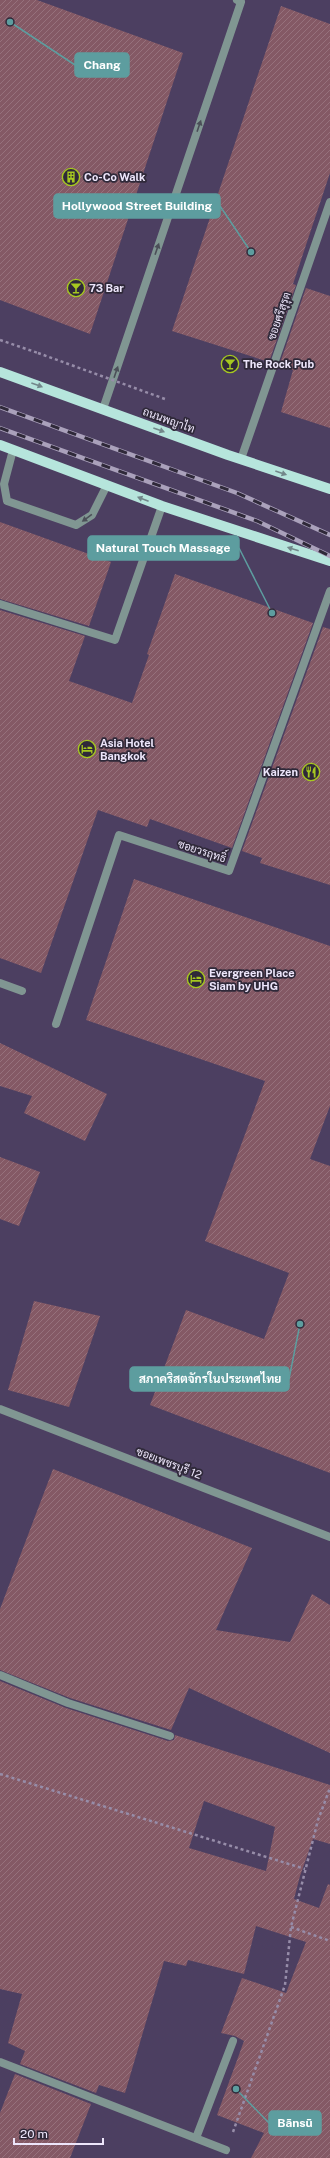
<svg xmlns="http://www.w3.org/2000/svg" width="330" height="2158" font-family="'Public Sans',Sarabun,sans-serif">
	<defs>
		<pattern id="building-hatch" width="6" height="6" patternUnits="userSpaceOnUse"><rect width="6" height="6" fill="#845965"/><path d="M-1 1l2-2M0 6l6-6M5 7l2-2" fill="none" stroke="#96717c"/></pattern>
	</defs>
	<rect width="100%" height="100%" fill="#4c3f61"/>
	<g fill="url(#building-hatch)" fill-rule="evenodd">
		<polygon points="0,0 37,0 183,53 90,334 0,300"/>
		<polygon points="281,6 330,24 330,173 293,284 296,285 269,362 172,331"/>
		<polygon points="306,288 330,296 330,428 281,412 293,370 279,366"/>
		<polygon points="0,522 111,562 89,626 0,599"/>
		<polygon points="175,574 313,623 232,848 150,819 147,827 98,810 41,973 0,958 0,610 85,636 69,681 132,703 149,655 147,654"/>
		<polygon points="323,627 330,629 330,885 260,863 262,858 242,851"/>
		<polygon points="134,879 330,946 330,1106 310,1159 330,1166 330,1473 150,1405 186,1310 264,1339 289,1273 205,1241 265,1081 86,1020"/>
		<polygon points="0,1043 107,1094 85,1141 24,1113 32,1096 0,1086"/>
		<polygon points="0,1157 40,1172 19,1226 0,1219"/>
		<polygon points="34,1301 100,1316 69,1407 8,1390"/>
		<polygon points="53,1469 252,1548 216,1630 290,1642 312,1594 330,1605 330,1753 189,1688 171,1730 70,1698 0,1670 0,1609"/>
		<path d="M0,1681L66,1708L168,1741L174,1740L175,1735L330,1785V1844L313,1839L300,1876L294,1899L319,1908L328,1884L330,1885V2158H251L264,2133L217,2115L244,2041L235,2036L221,2033L242,1978L286,1993L306,1942L256,1926L244,1974L188,1960L186,1966L164,1961L125,2093L99,2085L96,2093L20,2064L25,2051L8,2043L22,1994L0,1989ZM204,1801L275,1827L266,1871L189,1848Z"/>
		<polygon points="15,2074 91,2104 70,2158 0,2158 0,2113"/>
	</g>
	<g fill="none" stroke-linecap="round" stroke-linejoin="round">
		<g stroke="#978da9" stroke-width="2.5" stroke-dasharray="3 3" stroke-linecap="butt">
			<polyline points="0,340 38,353"/>
			<polyline points="0,1774 305,1869"/>
			<polyline points="291,1927 330,1941"/>
			<polyline points="233,2132 285,1985 291,1927 318,1820 330,1788"/>
		</g>
		<g stroke="#809692" stroke-width="8">
			<polyline points="103,409 241,2 237,0"/>
			<polyline points="13,450 4,484 7,501 76,525 92,515 107,485"/>
			<polyline points="0,604 115,640 162,506"/>
			<polyline points="0,983 22,991"/>
			<polyline points="56,1024 119,835 229,871 330,591"/>
			<polyline points="196,2138 233,2041"/>
		</g>
		<g stroke="#809692" stroke-width="8">
			<polyline points="241,459 330,202"/>
			<polyline points="0,1409 330,1537"/>
			<polyline points="0,1675 68,1703 170,1736"/>
			<polyline points="0,2062 226,2150"/>
		</g>
		<g stroke="#b6e5dc" stroke-width="10">
			<polyline points="0,372 228,455 330,489"/>
			<polyline points="0,445 162,506 330,561"/>
		</g>
		<defs>
			<g id="rail">
				<polyline points="0,407 237,493 330,535"/>
				<polyline points="0,428 257,521 330,556"/>
			</g>
		</defs>
		<use href="#rail" stroke="#aaa1bb" stroke-width="4.5"/>
		<use href="#rail" stroke="#2f2939" stroke-width="3" stroke-dasharray="9" stroke-linecap="butt"/>
		<polyline stroke="#978da9" stroke-width="2.5" stroke-dasharray="3 3" stroke-linecap="butt" points="38,353 165,399"/>
	</g>
	<defs><path id="oneway-solid" d="M-6-.8H1V-3.2L6.5 0L1 3.2V.8H-6Z"/></defs>
	<g fill="#4b4f58">
		<use href="#oneway-solid" transform="translate(199 126) rotate(-71)"/>
		<use href="#oneway-solid" transform="translate(157 249) rotate(-71)"/>
		<use href="#oneway-solid" transform="translate(116 372) rotate(-71)"/>
		<use href="#oneway-solid" transform="translate(87 518) rotate(144)"/>
	</g>
	<g fill="#72878a">
		<use href="#oneway-solid" transform="translate(37 385) rotate(20)"/>
		<use href="#oneway-solid" transform="translate(159 430) rotate(20)"/>
		<use href="#oneway-solid" transform="translate(281 473) rotate(19)"/>
		<use href="#oneway-solid" transform="translate(143 499) rotate(-159)"/>
		<use href="#oneway-solid" transform="translate(293 549) rotate(-162)"/>
	</g>
	<defs>
		<symbol id="building-ring" viewBox="-11 -11 22 22"><circle r="9.5" fill="#2f2939" stroke="#a6c820" stroke-width="1.5"/><path d="M-4-6H4V6H1V3H-1V6H-4ZM-2.5-4.3h1.7v1.8h-1.7ZM.8-4.3h1.7v1.8H.8ZM-2.5-1h1.7V.8h-1.7ZM.8-1h1.7V.8H.8Z" fill="#a6c820"/></symbol>
		<symbol id="bar-ring" viewBox="-11 -11 22 22"><circle r="9.5" fill="#2f2939" stroke="#a6c820" stroke-width="1.5"/><path d="M-6-5H6L.8 .8V4.5H3.5V6h-7V4.5H-.8V.8Z" fill="#a6c820"/></symbol>
		<symbol id="hotel-ring" viewBox="-11 -11 22 22"><circle r="9.5" fill="#2f2939" stroke="#a6c820" stroke-width="1.5"/><path d="M-6-4.5h1.5V1H6V5H4.5V3h-9V5H-6ZM-4 0a1.8 1.8 0 1 1 3.6 0ZM.5 0V-2.5h3Q6-2.5 6 0Z" fill="#a6c820"/></symbol>
		<symbol id="restaurant-ring" viewBox="-11 -11 22 22"><circle r="9.5" fill="#2f2939" stroke="#a6c820" stroke-width="1.5"/><path d="M-5-6h1v4h1v-4h1v4h1v-4h1v5L-1.5 .5V6h-2V.5L-5-1ZM5-6V6H3V1.5H1.5Q1.5-4 5-6Z" fill="#a6c820"/></symbol>
	</defs>
	<g fill-rule="evenodd">
		<use href="#building-ring" x="61" y="167" width="20" height="20"/>
		<use href="#bar-ring" x="66" y="278" width="20" height="20"/>
		<use href="#bar-ring" x="220" y="354" width="20" height="20"/>
		<use href="#hotel-ring" x="77" y="739" width="20" height="20"/>
		<use href="#restaurant-ring" x="301" y="762" width="20" height="20"/>
		<use href="#hotel-ring" x="186" y="969" width="20" height="20"/>
	</g>
	<g text-anchor="middle" stroke-width="3.5" stroke-linejoin="round" paint-order="stroke">
		<g font-size="11" font-weight="bold" fill="#ede6fb" stroke="#2f2939" text-anchor="start">
			<text x="84" y="181">Co-Co Walk</text>
			<text x="89" y="292">73 Bar</text>
			<text x="243" y="368">The Rock Pub</text>
			<text x="100" y="747">Asia Hotel<tspan x="100" dy="13">Bangkok</tspan></text>
			<text x="298" y="776" text-anchor="end">Kaizen</text>
			<text x="209" y="977">Evergreen Place<tspan x="209" dy="13">Siam by UHG</tspan></text>
		</g>
		<g font-size="11" fill="#ede6fb" stroke="#2f2939">
			<text transform="translate(279 316) rotate(-71)" y="4">ซอยศรีสุรุต</text>
			<text transform="translate(169 420) rotate(20)" y="4">ถนนพญาไท</text>
			<text transform="translate(202 851) rotate(18)" y="4">ซอยวรฤทธิ์</text>
			<text transform="translate(169 1463) rotate(21)" y="4">ซอยเพชรบุรี 12</text>
		</g>
	</g>
	<path fill="none" stroke="#5d9d9f" stroke-width="1.5" d="M10 22L75 65M251 252L220 206M272 613L239 548M300 1324L289 1379M236 2089L269 2123"/>
	<g fill="#5d9d9f" stroke="#2f2939" stroke-width="1.5">
		<circle cx="10" cy="22" r="4"/>
		<circle cx="251" cy="252" r="4"/>
		<circle cx="272" cy="613" r="4"/>
		<circle cx="300" cy="1324" r="4"/>
		<circle cx="236" cy="2089" r="4"/>
	</g>
	<g fill="#5d9d9f" stroke="#5d9d9f" stroke-width="1.5">
		<rect x="75" y="53" width="54" height="24" rx="4"/>
		<rect x="54" y="194" width="166" height="24" rx="4"/>
		<rect x="88" y="536" width="151" height="24" rx="4"/>
		<rect x="130" y="1367" width="159" height="24" rx="4"/>
		<rect x="269" y="2111" width="52" height="24" rx="4"/>
	</g>
	<g font-size="12" text-anchor="middle" font-weight="bold" fill="#fff">
		<text x="102" y="69">Chang</text>
		<text x="137" y="210">Hollywood Street Building</text>
		<text x="163" y="552">Natural Touch Massage</text>
		<text x="210" y="1383">สภาคริสตจักรในประเทศไทย</text>
		<text x="295" y="2127">Bānsū</text>
	</g>
	<path d="M14 2138v6h89v-6" fill="none" stroke="#ede6fb" stroke-width="2"/>
	<text x="20" y="2138" font-size="12" fill="#ede6fb" stroke="#2f2939" stroke-width="3" paint-order="stroke">20 m</text>
</svg>
